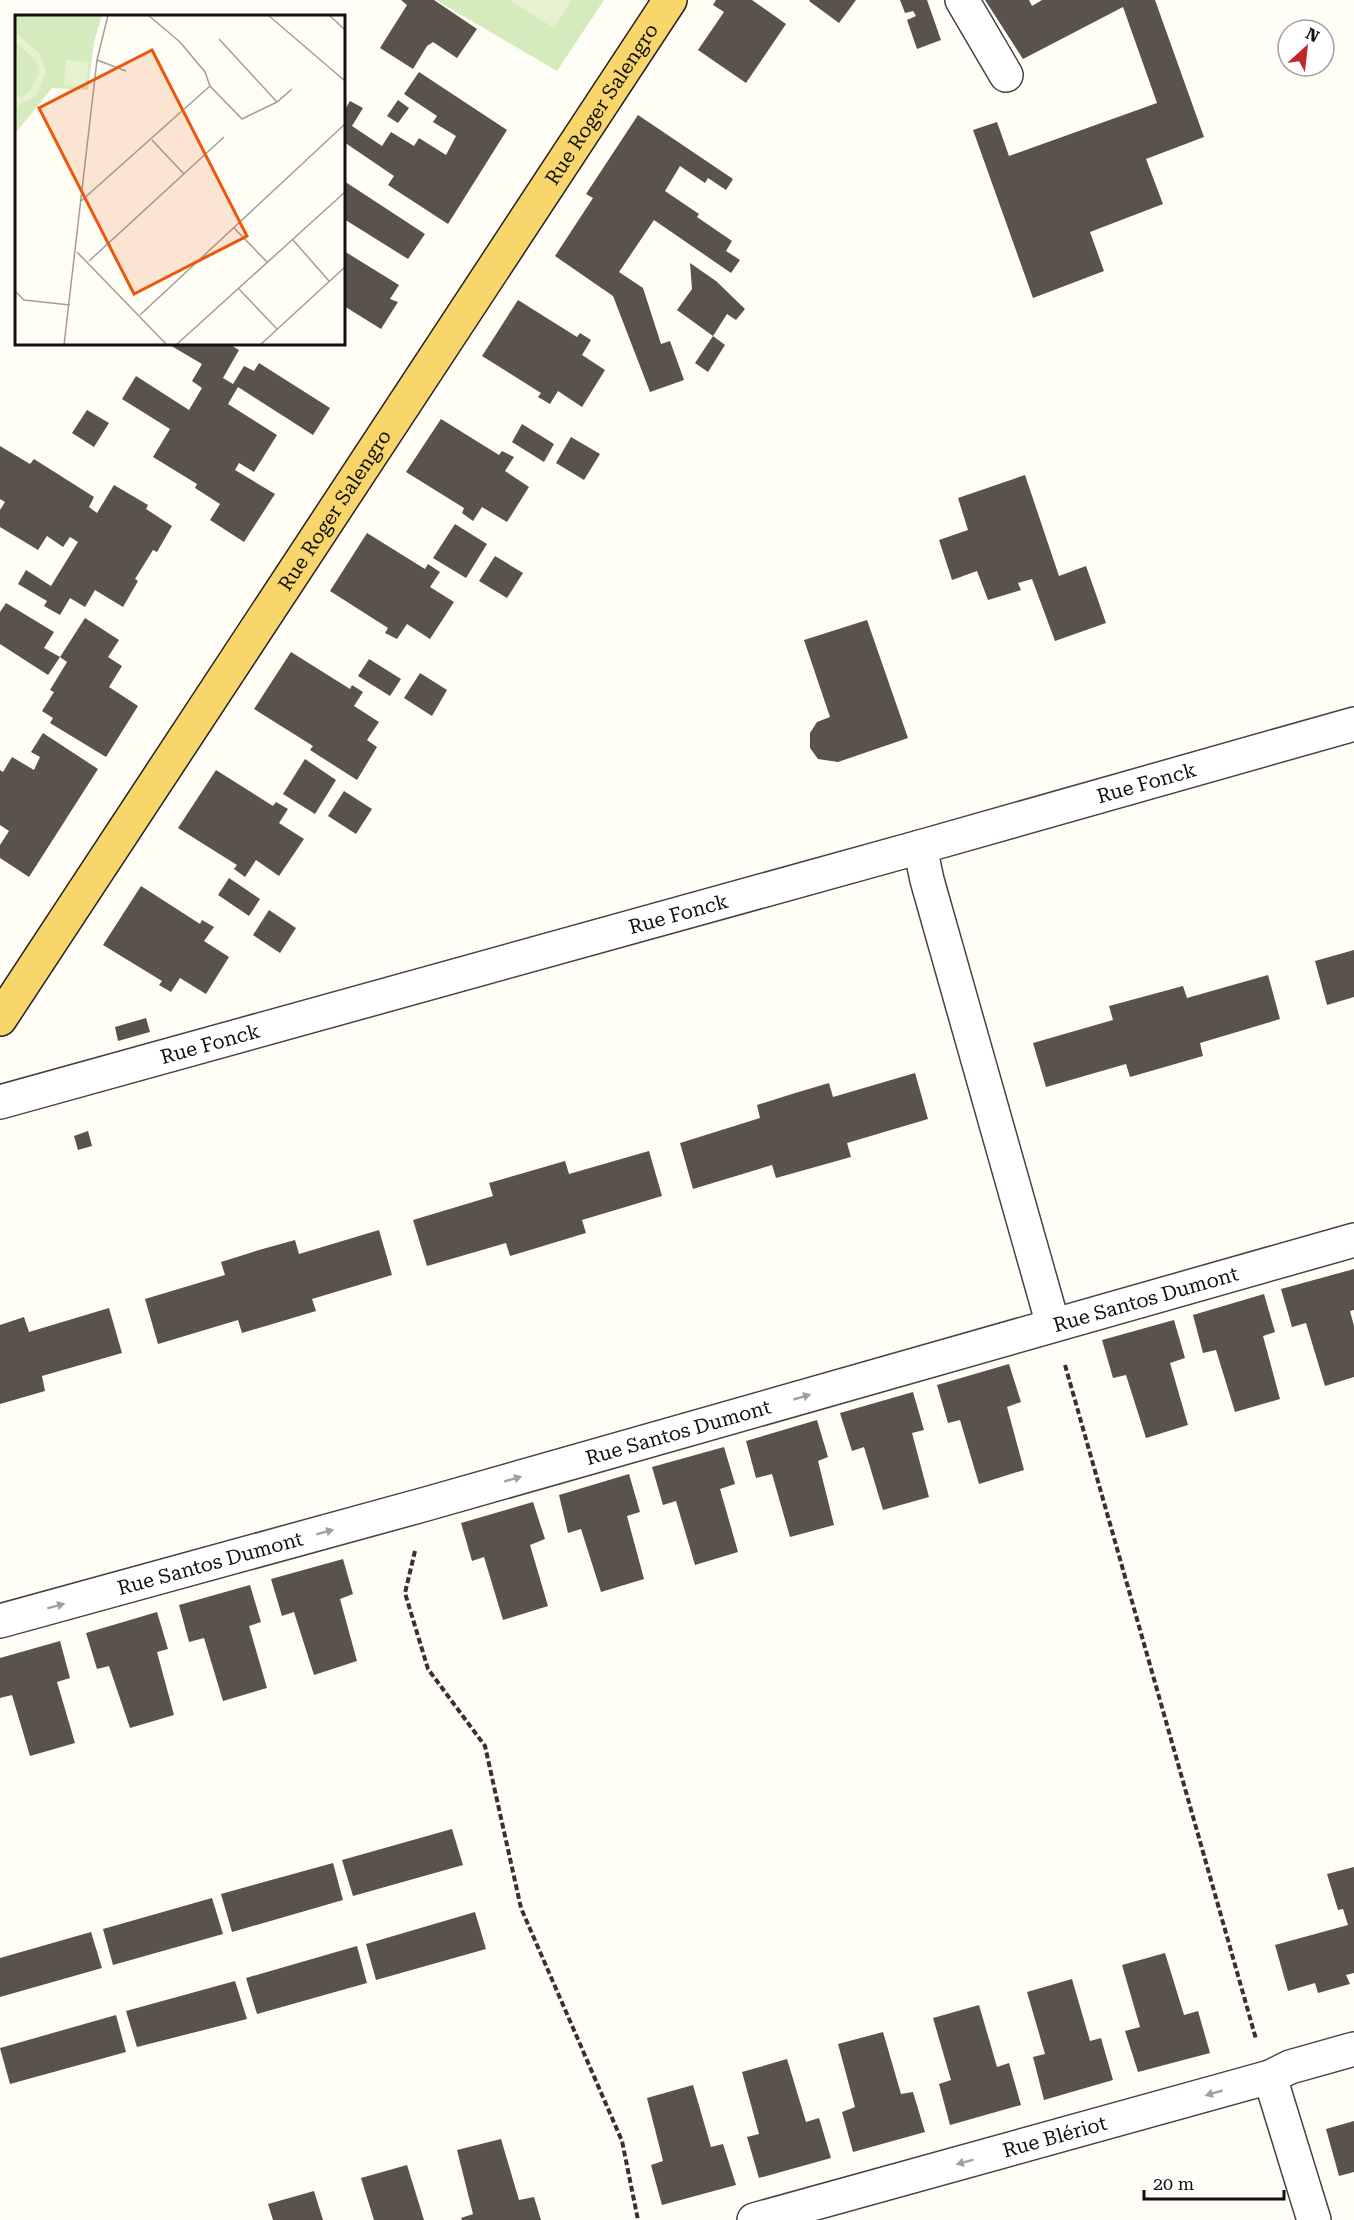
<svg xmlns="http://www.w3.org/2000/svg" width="1354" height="2220" font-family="'Roboto Serif',serif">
	<rect width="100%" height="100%" fill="#fffdf5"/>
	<polygon fill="#d5ebbd" points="436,0 604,0 557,71"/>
	<polygon fill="#e6f2cf" points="509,0 572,0 554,28"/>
	<g fill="#5a524d">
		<polygon points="401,0 434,0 477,29 457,58 433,42 427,46 413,69 380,48 407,5"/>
		<polygon points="716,0 752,0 786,24 746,83 698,50 724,12 713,5"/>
		<polygon points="810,0 856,0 839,23 809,1"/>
		<polygon points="900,0 927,0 941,40 917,49 907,20 916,16 913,11 905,13"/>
		<polygon points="985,0 1029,0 1032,6 1042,0 1155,0 1204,137 1146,159 1163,204 1090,232 1104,271 1033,298 973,130 997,122 1009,156 1157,103 1123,7 1023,59"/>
		<polygon points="419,72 507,130 448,224 388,185 394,176 344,142 344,111 350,101 363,108 352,126 382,146 391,132 414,146 419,138 446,155 456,136 433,122 437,116 404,94"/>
		<polygon points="398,100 409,108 398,123 387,116"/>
		<polygon points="638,115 733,179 726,190 708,178 705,183 680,166 665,191 699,214 697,217 732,241 726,251 740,260 731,273 654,220 619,272 643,288 661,344 670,341 684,380 650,392 613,296 555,256 593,198 586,194"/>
		<polygon points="344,181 425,234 408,259 344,219"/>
		<polygon points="344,251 399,285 390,299 398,302 381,329 344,306"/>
		<polygon points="690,263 716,281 745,309 736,320 727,314 713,336 677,310 692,289"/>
		<polygon points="518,300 577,337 580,333 591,340 582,355 605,370 582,407 558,391 550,404 538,397 541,393 482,356"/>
		<polygon points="713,336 725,345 708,372 695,363"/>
		<polygon points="168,344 229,344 239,350 223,378 233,384 244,366 254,371 259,363 330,408 313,435 238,387 228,404 277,435 254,472 239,463 235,470 275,494 244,542 210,520 220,504 195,488 197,484 153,457 170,429 122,399 136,376 189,410 202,388 192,381 202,364"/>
		<polygon points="87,410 109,423 94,447 72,433"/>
		<polygon points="441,419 499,455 502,451 514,457 505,471 529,487 507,522 482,507 473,521 462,513 464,508 406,472"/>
		<polygon points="522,424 554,444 544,462 512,442"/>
		<polygon points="571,437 600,454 584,480 556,463"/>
		<polygon points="0,446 30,464 34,459 94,497 89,507 97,513 114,485 148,505 146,509 172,526 157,552 153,550 135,579 138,581 123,607 95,590 85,607 70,598 60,615 44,606 47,601 18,584 26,570 51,586 78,542 70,537 63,547 47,536 38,550 0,527 0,510 5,502 0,499"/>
		<polygon points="1025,475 1059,576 1086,566 1106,623 1055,641 1032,579 1018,583 1021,590 988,600 977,571 952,580 939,540 968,530 958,498"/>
		<polygon points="455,524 487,544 466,578 433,558"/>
		<polygon points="367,533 425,569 428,564 440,572 430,587 454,602 430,639 407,624 397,639 385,633 388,628 330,591"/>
		<polygon points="495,556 523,573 507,598 479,581"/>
		<polygon points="6,603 54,632 44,648 60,657 48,675 0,644 0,612"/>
		<polygon points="85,618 119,640 108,657 122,666 109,687 138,706 106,757 50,723 53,718 42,711 54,692 50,690 67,662 60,657"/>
		<polygon points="867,620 908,738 838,762 818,759 810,748 810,733 817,722 830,717 804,640"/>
		<polygon points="291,652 350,689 352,685 363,692 354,706 379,722 367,740 377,747 357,780 310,750 313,746 254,709"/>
		<polygon points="369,659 401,679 390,696 358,676"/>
		<polygon points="420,673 447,690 432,716 404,698"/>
		<polygon points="43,733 98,769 29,877 0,858 0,845 9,831 0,825 0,770 3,772 12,757 34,770 40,757 31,752"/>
		<polygon points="305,759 336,780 315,814 283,794"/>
		<polygon points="216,770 273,806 276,802 288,809 279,823 304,839 279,876 256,860 245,877 234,869 237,865 178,828"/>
		<polygon points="344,791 372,809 356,834 328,816"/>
		<polygon points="229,878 260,899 249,916 218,895"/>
		<polygon points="141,886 200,924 202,920 214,927 204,941 229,957 206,994 180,978 171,992 159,985 162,981 103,945"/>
		<polygon points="269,910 296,928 280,953 253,935"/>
		<polygon points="1354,950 1354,997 1327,1005 1315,961"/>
		<polygon points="1268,975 1280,1019 1200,1043 1203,1056 1130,1077 1126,1064 1046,1087 1033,1043 1113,1020 1109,1006 1183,986 1187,998"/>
		<polygon points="146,1018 150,1032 118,1041 115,1027"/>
		<polygon points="915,1073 928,1119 847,1143 851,1157 776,1178 772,1165 693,1189 680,1143 760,1118 757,1105 792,1094 829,1083 833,1097"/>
		<polygon points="88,1131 92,1146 78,1150 74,1136"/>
		<polygon points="649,1151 662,1196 582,1220 586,1233 510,1256 506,1243 427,1266 413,1220 493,1196 489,1183 565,1161 569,1174"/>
		<polygon points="379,1230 392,1275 312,1299 316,1311 242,1333 238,1320 158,1344 145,1299 225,1275 221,1262 259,1250 295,1240 299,1254"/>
		<polygon points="1354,1269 1354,1310 1350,1311 1354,1326 1354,1377 1325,1386 1306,1323 1292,1327 1281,1289"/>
		<polygon points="1264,1294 1275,1332 1263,1336 1280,1399 1235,1412 1216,1350 1203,1353 1193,1315"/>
		<polygon points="109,1308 122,1353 42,1376 45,1391 0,1404 0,1325 24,1317 29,1332"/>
		<polygon points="1174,1320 1185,1358 1170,1363 1188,1425 1146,1438 1126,1375 1113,1378 1102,1340"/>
		<polygon points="1009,1364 1021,1402 1007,1407 1024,1470 979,1484 960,1420 948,1423 937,1385"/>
		<polygon points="913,1392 924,1430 912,1433 929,1497 883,1510 864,1447 852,1451 840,1413"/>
		<polygon points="817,1420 828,1457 818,1461 834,1525 790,1537 772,1474 756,1478 746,1441"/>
		<polygon points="724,1447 735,1484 720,1489 738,1552 695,1565 676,1501 663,1505 652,1467"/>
		<polygon points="629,1474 640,1512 627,1516 644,1579 601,1592 581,1529 568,1533 559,1495"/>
		<polygon points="533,1502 545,1539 530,1545 548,1606 503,1620 484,1557 472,1561 461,1523"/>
		<polygon points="343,1559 353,1594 340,1599 357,1661 314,1675 294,1612 282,1616 271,1579"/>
		<polygon points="250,1585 261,1622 249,1626 267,1688 223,1701 204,1638 189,1642 179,1605"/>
		<polygon points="157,1612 168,1649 157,1652 174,1715 130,1728 109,1666 97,1669 86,1633"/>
		<polygon points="60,1641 70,1678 57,1682 75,1743 30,1756 12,1695 0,1698 0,1658"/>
		<polygon points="452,1829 463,1865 353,1896 342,1860"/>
		<polygon points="333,1863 343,1900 232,1932 221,1894"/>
		<polygon points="1354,1867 1354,1973 1346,1975 1350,1984 1318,1993 1315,1983 1288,1991 1275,1945 1348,1925 1343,1909 1338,1910 1327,1874"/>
		<polygon points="212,1898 223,1934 113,1965 103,1929"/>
		<polygon points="475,1912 486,1949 376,1980 366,1944"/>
		<polygon points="91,1932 102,1968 0,1997 0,1958"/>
		<polygon points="357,1946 367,1983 257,2014 246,1978"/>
		<polygon points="1165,1953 1184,2015 1198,2011 1210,2053 1138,2072 1125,2031 1140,2027 1122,1965"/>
		<polygon points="1072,1979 1090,2041 1101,2038 1113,2080 1044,2100 1033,2057 1045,2054 1027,1992"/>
		<polygon points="235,1981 247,2019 137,2047 126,2011"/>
		<polygon points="979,2005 997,2067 1009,2063 1021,2105 950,2125 939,2084 951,2080 933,2018"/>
		<polygon points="116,2015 126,2052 10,2084 0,2048"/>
		<polygon points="883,2032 901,2094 913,2092 925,2132 853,2152 842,2112 855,2107 838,2044"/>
		<polygon points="787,2059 806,2122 819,2118 831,2158 759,2178 747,2137 759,2134 742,2072"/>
		<polygon points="693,2085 711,2147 723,2144 736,2185 662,2205 651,2165 663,2161 647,2098"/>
		<polygon points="1354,2121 1354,2172 1339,2176 1326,2129"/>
		<polygon points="501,2139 519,2200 534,2197 541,2220 462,2220 461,2218 473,2214 457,2150"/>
		<polygon points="407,2165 424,2220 374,2220 361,2178"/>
		<polygon points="314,2191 323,2220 273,2220 268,2204"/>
	</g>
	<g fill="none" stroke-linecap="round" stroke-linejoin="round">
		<defs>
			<g id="minor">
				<polyline points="962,0 1006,75"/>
				<polyline points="920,847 927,880 1053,1325"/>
				<path id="s1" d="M0,1102L920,847L1354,724"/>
				<path id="s2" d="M0,1621L426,1504L1354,1240"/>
				<polyline points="1270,2077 1314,2220"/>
				<path id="s3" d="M754,2220L1270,2077L1290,2067L1354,2049"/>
			</g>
			<g id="major">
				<path id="s4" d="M0,1019L670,0"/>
			</g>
		</defs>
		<use href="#minor" stroke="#444" stroke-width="36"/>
		<use href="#major" stroke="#222" stroke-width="36"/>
		<g stroke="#333" stroke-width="4" stroke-dasharray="6 3" stroke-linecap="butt">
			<polyline points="1065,1365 1256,2039"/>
			<polyline points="415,1551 405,1593 428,1669 485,1746 521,1908 622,2141 638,2220"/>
		</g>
		<use href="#minor" stroke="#fff" stroke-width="33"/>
		<use href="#major" stroke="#f9d66b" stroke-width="33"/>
	</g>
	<defs><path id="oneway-solid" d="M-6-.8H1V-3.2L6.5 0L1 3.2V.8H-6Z" transform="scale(1.5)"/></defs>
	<g fill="#a0a0a0">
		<use href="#oneway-solid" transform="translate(802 1397) rotate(-16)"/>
		<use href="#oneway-solid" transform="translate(513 1479) rotate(-16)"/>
		<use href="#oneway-solid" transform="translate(325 1532) rotate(-15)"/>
		<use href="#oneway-solid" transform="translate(56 1606) rotate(-15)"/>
		<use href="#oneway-solid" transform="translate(1214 2093) rotate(164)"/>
		<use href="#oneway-solid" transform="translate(965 2162) rotate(165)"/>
	</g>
	<g text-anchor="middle" stroke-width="6" stroke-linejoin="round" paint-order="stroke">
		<g font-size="20" fill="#111" stroke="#fff">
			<text dy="7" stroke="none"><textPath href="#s4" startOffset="1095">Rue Roger Salengro</textPath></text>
			<text dy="7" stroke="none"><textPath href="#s4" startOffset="609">Rue Roger Salengro</textPath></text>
			<text dy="7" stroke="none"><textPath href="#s1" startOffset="1190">Rue Fonck</textPath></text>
			<text dy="7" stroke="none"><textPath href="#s1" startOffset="704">Rue Fonck</textPath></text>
			<text dy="7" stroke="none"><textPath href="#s1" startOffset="218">Rue Fonck</textPath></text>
			<text dy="7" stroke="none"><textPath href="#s2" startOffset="1190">Rue Santos Dumont</textPath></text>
			<text dy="7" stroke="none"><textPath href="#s2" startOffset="704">Rue Santos Dumont</textPath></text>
			<text dy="7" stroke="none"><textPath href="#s2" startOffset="218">Rue Santos Dumont</textPath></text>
			<text dy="7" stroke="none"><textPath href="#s3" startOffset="312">Rue Blériot</textPath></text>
		</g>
	</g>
	<g transform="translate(15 15)">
		<rect width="330" height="330" fill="#fffdf5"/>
		<path d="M0,0H87L79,27L73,75L37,73L0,119Z" fill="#d5ebbd"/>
		<path d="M0,17L25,39L31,57L21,81L0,92V77L5,83L14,77L24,58L21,46L0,26ZM51,45L74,47L71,72L49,70Z" fill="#e6f2cf"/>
		<path fill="none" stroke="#a09f9a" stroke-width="1.5" d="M133,0L165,27L190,57L195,71L227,104L262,87L277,74M253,0L330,66M314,0L330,15M204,24L262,87M82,45L111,56M137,125L169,159M66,186L195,71M219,213L252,247M278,225L314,266M62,237L152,330M74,246L209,122M223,273L262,314M0,276L9,285L55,290M125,300L330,109M49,330L82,45L93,0M161,330L330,177M245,330L330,252"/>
		<path fill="#e8590c" fill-opacity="0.15" stroke="#e8590c" stroke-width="3" d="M137,35L232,221L119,279L24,93Z"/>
		<rect width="330" height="330" fill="none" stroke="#111" stroke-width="3"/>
	</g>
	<g transform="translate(1306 48) rotate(27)"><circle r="28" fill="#ffffff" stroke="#a0a0a0" stroke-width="1.5"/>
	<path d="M0-4.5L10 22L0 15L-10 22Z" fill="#c4262e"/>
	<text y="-9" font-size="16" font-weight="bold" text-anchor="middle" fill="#111111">N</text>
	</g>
	<path d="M1144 2190v9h140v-9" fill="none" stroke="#111111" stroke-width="3"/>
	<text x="1153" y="2190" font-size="18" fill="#111111" stroke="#ffffff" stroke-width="4.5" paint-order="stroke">20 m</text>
</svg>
